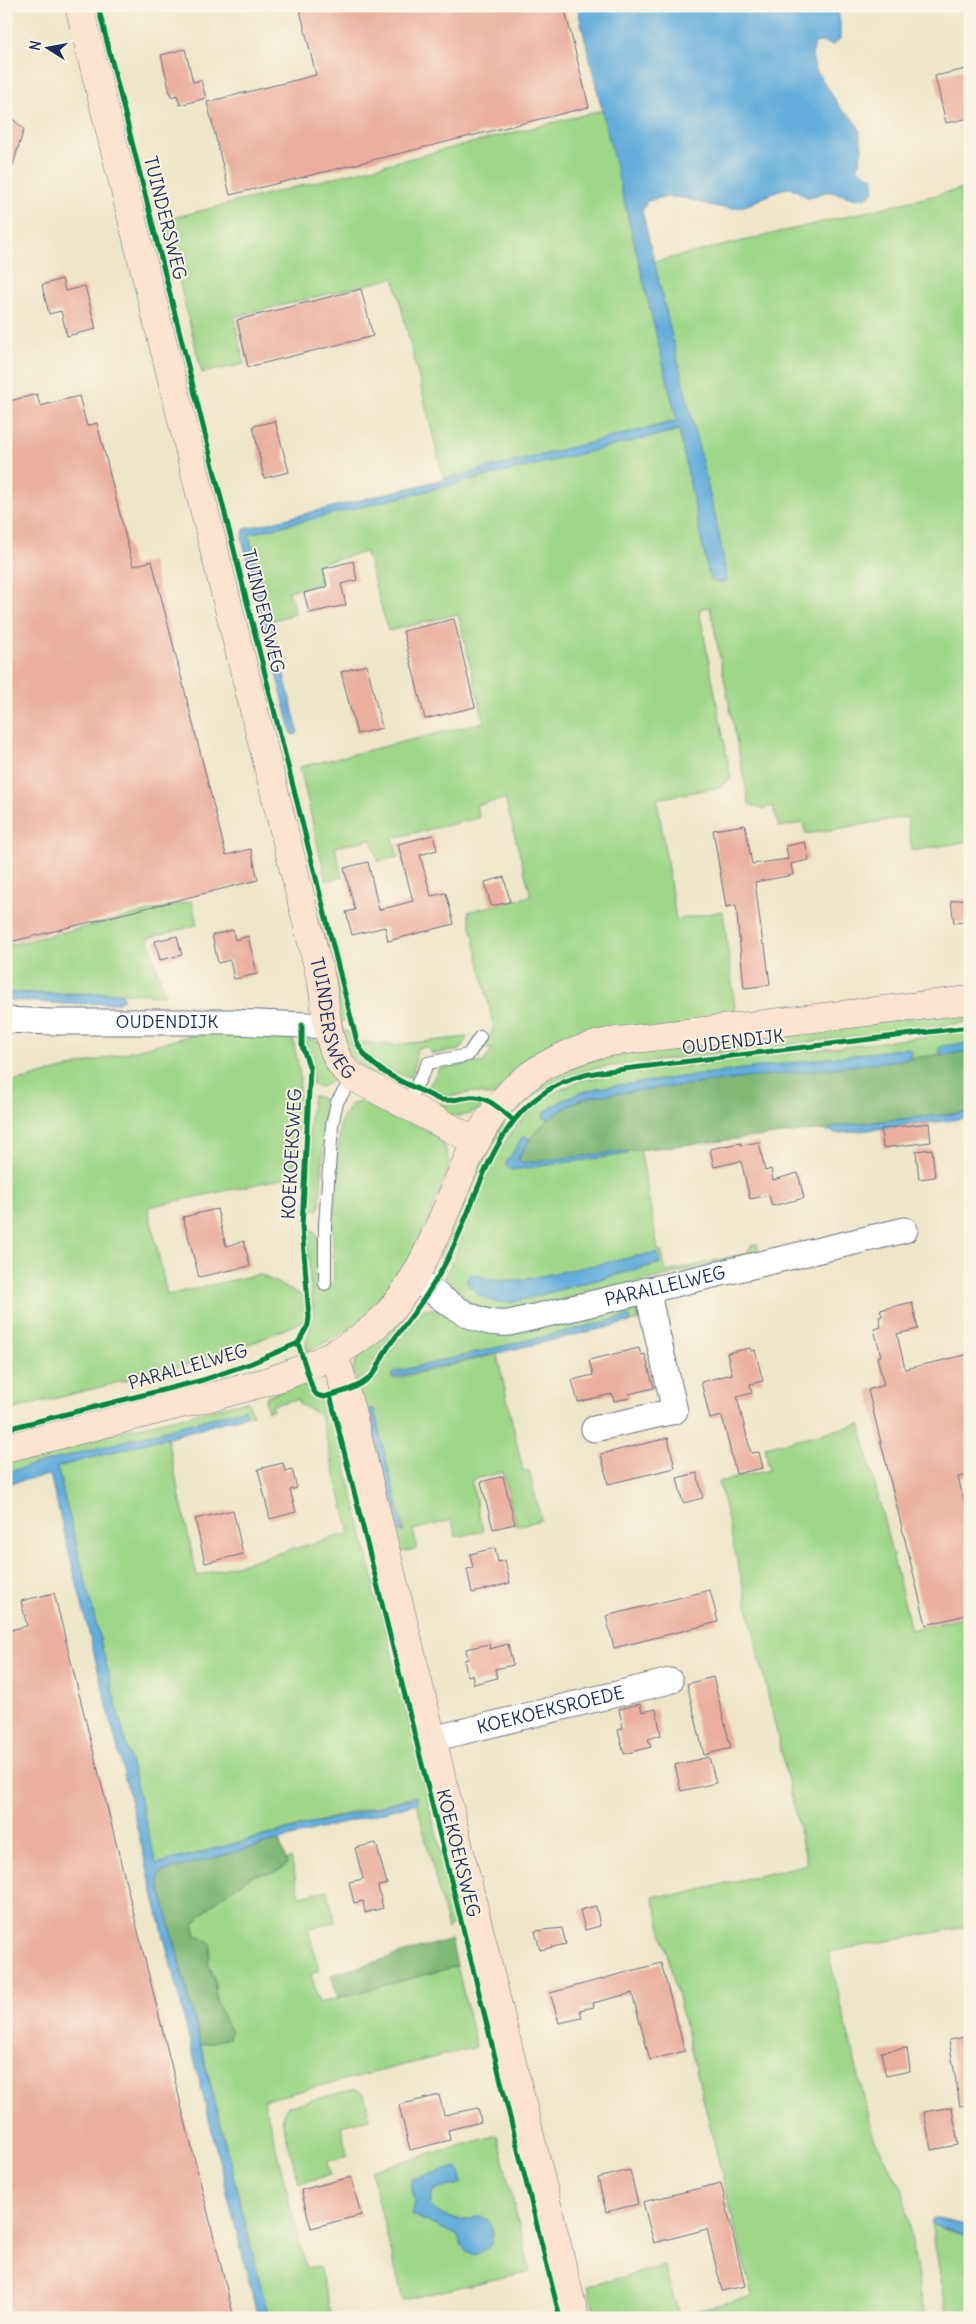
<svg xmlns="http://www.w3.org/2000/svg" width="976" height="2324" font-family="Delius,sans-serif">
	<rect width="100%" height="100%" fill="#fcf5e5"/>
	<filter id="ink" filterUnits="userSpaceOnUse"><feTurbulence type="fractalNoise" baseFrequency=".02" numOctaves="2"/><feDisplacementMap in="SourceGraphic" scale="10" xChannelSelector="R" yChannelSelector="G"/><feConvolveMatrix kernelMatrix="1 2 1 2 8 2 1 2 1" color-interpolation-filters="sRGB"/></filter>
	<filter id="wash" filterUnits="userSpaceOnUse"><feTurbulence type="fractalNoise" baseFrequency=".0096" numOctaves="4" result="noise"/><feDisplacementMap in="SourceGraphic" scale="20" xChannelSelector="R" yChannelSelector="G"/><feGaussianBlur stdDeviation="1.12" result="paint"/><feColorMatrix in="noise" values="0 0 0 0 0 0 0 0 0 0 0 0 0 0 0 0 0 1.4 0 .05"/><feComposite in="paint" operator="in"/></filter>
	<g filter="url(#wash)">
		<rect width="100%" height="100%" fill="#eee6c8"/>
		<g fill="#9fd789" stroke="#5d8374" fill-rule="evenodd">
			<polygon points="603,110 677,421 444,480 394,278 234,317 244,364 202,373 164,220"/>
			<polygon points="970,187 970,841 912,851 907,817 806,834 803,823 779,827 773,806 762,809 749,804 710,607 699,609 731,778 720,787 657,799 676,920 723,911 736,1016 702,1019 491,1096 472,1092 449,1097 428,1088 440,1068 484,1062 492,1049 482,1048 494,1028 468,912 531,896 505,799 476,805 479,818 393,838 398,857 378,861 372,839 335,847 342,877 326,881 300,767 484,722 458,614 388,631 366,552 316,564 321,583 289,591 295,614 270,621 249,534 600,448 679,430 709,577 713,582 727,578 718,529 654,262"/>
			<path d="M192,901L197,925L148,938L165,995C112,991 59,995 6,992V946Z"/>
			<polygon points="319,919 322,920 347,1017 346,1020 339,1022"/>
			<path d="M970,1010V1022L590,1069C560,1076 536,1092 515,1113L511,1114L510,1111C542,1080 560,1071 601,1057Z"/>
			<path d="M342,1030L350,1033C358,1063 379,1073 405,1086L404,1091C384,1082 357,1071 346,1050C344,1044 343,1036 342,1030Z"/>
			<polygon points="208,1031 293,1038 300,1076 295,1176 148,1207 167,1295 259,1274 305,1297 307,1309 305,1320 260,1340 202,1361 6,1411 6,1084"/>
			<path d="M970,1031V1043L939,1047L940,1054L943,1055L908,1059L911,1056L910,1049L907,1048L597,1088C577,1093 560,1100 544,1113V1118L549,1119L529,1141L526,1136L507,1167L640,1148L658,1250H661L666,1272L747,1253L752,1245L757,1244L759,1254L491,1316L448,1288L444,1280C482,1200 490,1112 585,1079ZM656,1253L660,1263L658,1264L513,1302L481,1297L469,1286L472,1274C530,1294 597,1260 656,1253Z"/>
			<path d="M467,1037L460,1050L432,1054L426,1047L417,1048L413,1073L409,1078C389,1069 370,1063 361,1042L392,1045Z"/>
			<polygon points="310,1038 321,1043 333,1080 322,1087 312,1085 313,1068 305,1043"/>
			<polygon points="313,1096 322,1098 326,1102 320,1206 318,1209 309,1210 306,1209 310,1115"/>
			<polygon points="365,1100 371,1101 439,1137 445,1147 449,1161 447,1172 414,1255 388,1297 356,1326 307,1352 306,1342 314,1315 310,1282 307,1229 314,1231 318,1238 320,1291 321,1292 334,1281 333,1230 340,1123 350,1105"/>
			<path d="M430,1100C452,1112 469,1095 484,1104C478,1113 459,1119 448,1114C441,1111 435,1106 428,1102Z"/>
			<polygon points="504,1121 504,1126 480,1169 441,1265 440,1257 483,1150"/>
			<path d="M638,1302L643,1319L630,1322L631,1320L629,1317L394,1372V1379L497,1354L523,1471L529,1470L541,1520L517,1526L503,1472L471,1480L483,1531L456,1537L452,1520L413,1530L417,1549L396,1553L354,1392C375,1384 378,1369 390,1352C400,1337 413,1323 424,1309H436L455,1318ZM373,1409L404,1529L403,1532L397,1531L368,1412Z"/>
			<polygon points="409,1313 383,1346 368,1374 357,1382 353,1369 358,1356"/>
			<path d="M304,1383C312,1401 328,1400 334,1418L375,1586L373,1590L376,1600L379,1601L458,1921L448,1929L415,1796L156,1864L57,1467L167,1437L197,1576L350,1533L320,1415L299,1404L298,1399L272,1405L273,1410L268,1411L265,1401L267,1396Z"/>
			<polygon points="247,1401 253,1414 246,1416 245,1410 6,1473 6,1459"/>
			<polygon points="860,1424 911,1630 970,1616 970,1926 828,1952 874,2138 903,2191 925,2318 596,2318 588,2286 664,2266 679,2315 752,2296 653,1896 679,1895 807,1864 719,1482 769,1470 765,1447"/>
			<path d="M291,1858L300,1896L327,1890L335,1922L308,1929L319,1971L311,1974L319,2003L457,1966L476,2047L264,2100L306,2268L319,2266L332,2317L329,2318H269L201,2045L229,2038C227,2024 219,2015 216,2002C214,1993 216,1983 213,1974C210,1962 206,1964 211,1949L195,1934L194,1925C202,1911 243,1877 258,1874C269,1872 278,1874 287,1864L285,1860Z"/>
			<polygon points="356,2089 364,2094 370,2119 341,2126 347,2156 327,2162 330,2175 299,2183 282,2120 287,2106"/>
			<path d="M497,2135L530,2271L403,2300L371,2171ZM454,2168L459,2184L433,2190L430,2205C439,2219 462,2221 477,2217L494,2233L490,2246H462L457,2235L412,2215L415,2202L410,2182L430,2174Z"/>
			<polygon points="931,2223 945,2230 970,2236 970,2318 948,2318"/>
		</g>
		<g fill="#7fb875" stroke="#4d746a">
			<path d="M970,1051V1112L836,1126L831,1128V1131L819,1130L523,1163L518,1161C528,1130 563,1104 593,1096Z"/>
			<path d="M279,1840L287,1864C278,1874 269,1872 258,1874C243,1877 202,1911 194,1925L195,1934L212,1944L208,1965L214,1977L217,2004L231,2032L229,2038L201,2045L158,1878L161,1872Z"/>
			<polygon points="451,1939 457,1966 338,1998 331,1975"/>
		</g>
		<g fill="#63addb" stroke="#3f6e9c">
			<path d="M577,6H836L840,21V39L833,45L822,42L815,43L812,56L815,69L842,110L851,117L859,128L862,149L858,168L861,172L873,177L874,190C862,208 846,193 830,192C823,191 815,197 807,197C801,195 797,189 790,188C776,187 750,209 732,208C698,208 686,189 647,201L642,211L718,529L727,581L717,583L709,577L679,430L250,534L249,536L298,731L297,734L292,735L242,538L244,529L677,421Z"/>
			<polygon points="6,992 47,994 119,993 123,995 123,999 119,1003 64,1004 6,1000"/>
			<polygon points="970,1043 970,1051 943,1055 938,1050 941,1046"/>
			<path d="M907,1048L912,1052L908,1059L593,1096L576,1101L549,1119L544,1118V1113C560,1100 577,1093 597,1088Z"/>
			<polygon points="970,1112 970,1118 834,1134 831,1131 831,1128 836,1126"/>
			<polygon points="523,1136 528,1137 529,1141 518,1158 521,1163 626,1151 628,1154 512,1170 507,1167 506,1163"/>
			<path d="M653,1253H658L660,1263L513,1302C494,1304 478,1299 467,1282V1278L472,1274L496,1281L521,1280Z"/>
			<polygon points="629,1316 631,1320 630,1322 391,1378 394,1372"/>
			<polygon points="245,1409 246,1416 57,1467 156,1864 417,1797 417,1803 161,1872 158,1878 269,2318 258,2318 50,1475 6,1484 7,1472"/>
			<polygon points="369,1409 374,1409 403,1532 397,1531"/>
			<path d="M458,2167L461,2172V2184L433,2190L430,2205C435,2214 452,2219 462,2220C467,2220 472,2217 477,2217C495,2216 494,2234 490,2246L476,2255L466,2252L457,2235L412,2215L415,2203L411,2179Z"/>
			<polygon points="933,2218 970,2226 970,2236 936,2226 931,2223"/>
		</g>
		<g id="blocks">
			<g fill="#eaaf9e">
				<polygon points="299,6 564,6 589,107 230,195 207,102 316,75"/>
				<polygon points="185,49 193,82 201,80 206,98 180,105 177,95 171,97 161,55"/>
				<polygon points="966,69 970,86 970,118 946,123 935,76"/>
				<polygon points="6,113 24,129 10,174 6,173"/>
				<polygon points="62,279 65,291 85,286 96,329 67,336 61,311 49,314 42,285"/>
				<polygon points="361,289 373,336 248,367 237,320"/>
				<polygon points="37,394 40,406 79,396 87,426 97,423 133,566 152,561 226,855 251,849 258,880 6,943 6,402"/>
				<polygon points="275,421 289,472 264,478 253,426"/>
				<polygon points="353,561 357,580 341,584 346,605 309,613 304,593 327,587 323,569"/>
				<polygon points="454,619 475,707 425,719 403,631"/>
				<polygon points="367,665 382,728 357,734 341,672"/>
				<polygon points="745,825 752,864 788,859 786,846 805,842 809,860 791,864 793,875 755,882 763,945 765,945 770,985 744,988 736,905 726,907 713,830"/>
				<polygon points="433,835 437,850 420,855 431,896 446,893 454,924 388,941 385,927 352,935 346,912 355,910 344,868 368,862 379,910 413,901 398,844"/>
				<polygon points="504,877 510,902 491,906 485,882"/>
				<polygon points="970,898 970,921 954,923 951,901"/>
				<polygon points="233,930 235,940 248,936 257,974 234,979 230,960 218,963 212,935"/>
				<polygon points="177,936 182,955 160,960 155,941"/>
				<polygon points="929,1123 931,1142 883,1148 881,1129"/>
				<polygon points="759,1142 765,1171 771,1169 773,1180 798,1173 804,1198 772,1206 769,1195 750,1199 741,1161 714,1167 710,1149 740,1143 741,1145"/>
				<polygon points="932,1149 935,1177 919,1179 916,1151"/>
				<polygon points="217,1209 226,1246 244,1241 250,1266 199,1277 183,1217"/>
				<polygon points="912,1302 918,1329 897,1334 905,1369 970,1354 970,1475 958,1477 970,1523 970,1614 926,1625 868,1390 884,1385 877,1357 881,1356 874,1329 881,1327 879,1317 882,1316 880,1310"/>
				<polygon points="639,1348 641,1355 645,1354 654,1388 629,1394 630,1398 614,1401 612,1394 578,1402 572,1380 593,1375 589,1360"/>
				<polygon points="750,1348 751,1351 755,1350 763,1381 750,1384 752,1393 737,1397 751,1453 759,1452 763,1468 736,1474 722,1416 710,1419 701,1382 732,1374 727,1353"/>
				<polygon points="668,1438 675,1468 608,1484 601,1454"/>
				<polygon points="283,1463 285,1471 292,1469 297,1488 290,1490 296,1512 270,1519 258,1469"/>
				<polygon points="697,1473 703,1498 683,1503 677,1478"/>
				<polygon points="503,1476 515,1524 493,1529 481,1482"/>
				<polygon points="233,1510 243,1554 205,1563 195,1519"/>
				<polygon points="495,1548 498,1562 505,1560 510,1583 472,1593 467,1569 473,1568 470,1554"/>
				<polygon points="710,1590 718,1622 614,1648 606,1616"/>
				<polygon points="54,1593 234,2318 6,2318 6,1631 27,1626 21,1601"/>
				<polygon points="489,1644 490,1649 508,1644 513,1665 495,1669 497,1678 474,1684 472,1675 468,1676 464,1660 468,1659 466,1649"/>
				<polygon points="713,1677 731,1748 704,1755 687,1684"/>
				<polygon points="640,1704 642,1712 656,1709 661,1735 648,1739 651,1747 624,1754 618,1730 623,1728 619,1709"/>
				<polygon points="709,1757 716,1783 681,1791 675,1765"/>
				<polygon points="376,1843 387,1884 378,1886 383,1908 365,1913 363,1901 354,1903 349,1882 363,1879 355,1848"/>
				<polygon points="596,1906 600,1926 585,1930 580,1910"/>
				<polygon points="562,1928 566,1944 540,1950 535,1931"/>
				<polygon points="661,1963 685,2051 650,2060 632,1993 593,2003 594,2007 580,2010 582,2018 559,2023 550,1993"/>
				<polygon points="970,2036 970,2105 960,2106 949,2040"/>
				<polygon points="907,2048 910,2071 886,2076 881,2052"/>
				<polygon points="439,2095 444,2115 478,2108 481,2122 448,2130 450,2140 410,2150 399,2105"/>
				<polygon points="952,2107 958,2145 931,2150 924,2112"/>
				<polygon points="630,2170 638,2204 606,2212 598,2178"/>
				<polygon points="351,2177 361,2215 311,2228 301,2190"/>
				<polygon points="721,2183 745,2286 722,2291 707,2229 654,2243 643,2202"/>
			</g>
		</g>
	</g>
	<g filter="url(#ink)">
		<use href="#blocks" fill-opacity="0" stroke="#656f83" stroke-width="1"/>
		<g fill="none" stroke-linecap="round" stroke-linejoin="round">
			<defs>
				<g id="lane">
					<polyline points="406,1106 428,1063 468,1055 480,1037"/>
					<polyline points="325,1284 325,1225 332,1125 337,1102 353,1077"/>
				</g>
				<g id="street">
					<path id="s1" d="M6,1020L50,1022H233L329,1026"/>
					<path id="s2" d="M414,1278C442,1298 473,1327 509,1323L905,1230"/>
					<polyline points="594,1429 675,1411 647,1290"/>
					<path id="s3" d="M432,1739L670,1681"/>
				</g>
				<g id="secondary">
					<path id="s4" d="M79,6L322,983C327,1013 326,1058 353,1077L475,1141"/>
					<polyline points="334,1353 351,1410 575,2318"/>
					<path d="M6,1448C60,1435 115,1421 169,1407C239,1390 318,1374 374,1327C398,1306 414,1280 428,1251C475,1152 483,1069 609,1042L970,1000"/>
				</g>
			</defs>
			<use href="#lane" stroke="#656f83" stroke-width="14"/>
			<use href="#street" stroke="#656f83" stroke-width="27"/>
			<use href="#secondary" stroke="#656f83" stroke-width="29"/>
			<use href="#lane" stroke="#fff" stroke-width="12"/>
			<use href="#street" stroke="#fff" stroke-width="25"/>
			<use href="#secondary" stroke="#fde4d1" stroke-width="28"/>
			<defs>
				<g id="cycleway">
					<path d="M98,6L357,1042C370,1073 410,1084 438,1099C449,1102 458,1099 469,1097C487,1095 501,1110 513,1120"/>
					<polyline points="298,1343 308,1325 309,1317 302,1227 310,1069 302,1046 302,1025"/>
					<polyline points="330,1395 560,2318"/>
					<path d="M6,1429L203,1380L252,1363L298,1343L313,1390L317,1395L324,1397C343,1392 365,1387 376,1370C381,1361 384,1352 391,1343C412,1316 432,1290 448,1258C486,1182 497,1087 600,1072L970,1027"/>
				</g>
			</defs>
			<use href="#cycleway" stroke="#fcf5e5" stroke-width="8"/>
			<use href="#cycleway" stroke="#00873e" stroke-width="5"/>
		</g>
	</g>
	<g text-anchor="middle" stroke-width="4" stroke-linejoin="round" paint-order="stroke">
		<g font-size="18" fill="#1b2f5e" stroke="#fcf5e5">
			<text transform="translate(165 218) rotate(76)" y="6">TUINDERSWEG</text>
			<text transform="translate(263 611) rotate(76)" y="6">TUINDERSWEG</text>
			<text dy="6" stroke="none"><textPath href="#s4" startOffset="1044">TUINDERSWEG</textPath></text>
			<text dy="6" stroke="none"><textPath href="#s1" startOffset="161">OUDENDIJK</textPath></text>
			<text transform="translate(733 1042) rotate(-7)" y="6">OUDENDIJK</text>
			<text transform="translate(292 1154) rotate(-87)" y="6">KOEKOEKSWEG</text>
			<text dy="6" stroke="none"><textPath href="#s2" startOffset="268">PARALLELWEG</textPath></text>
			<text transform="translate(188 1367) rotate(-16)" y="6">PARALLELWEG</text>
			<text dy="6" stroke="none"><textPath href="#s3" startOffset="122">KOEKOEKSROEDE</textPath></text>
			<text transform="translate(458 1853) rotate(76)" y="6">KOEKOEKSWEG</text>
		</g>
	</g>
	<rect width="976" height="2324" fill="none" stroke="#fcf5e5" stroke-width="25"/>
	<g transform="translate(48 48) rotate(281)" stroke="#fcf5e5" stroke-width="4" paint-order="stroke">
	<path d="M0-4L9 19L0 12L-9 19Z" fill="#1b2f5e"/>
	<text y="-8" font-size="14" font-weight="bold" text-anchor="middle" fill="#1b2f5e">N</text>
	</g>
</svg>
